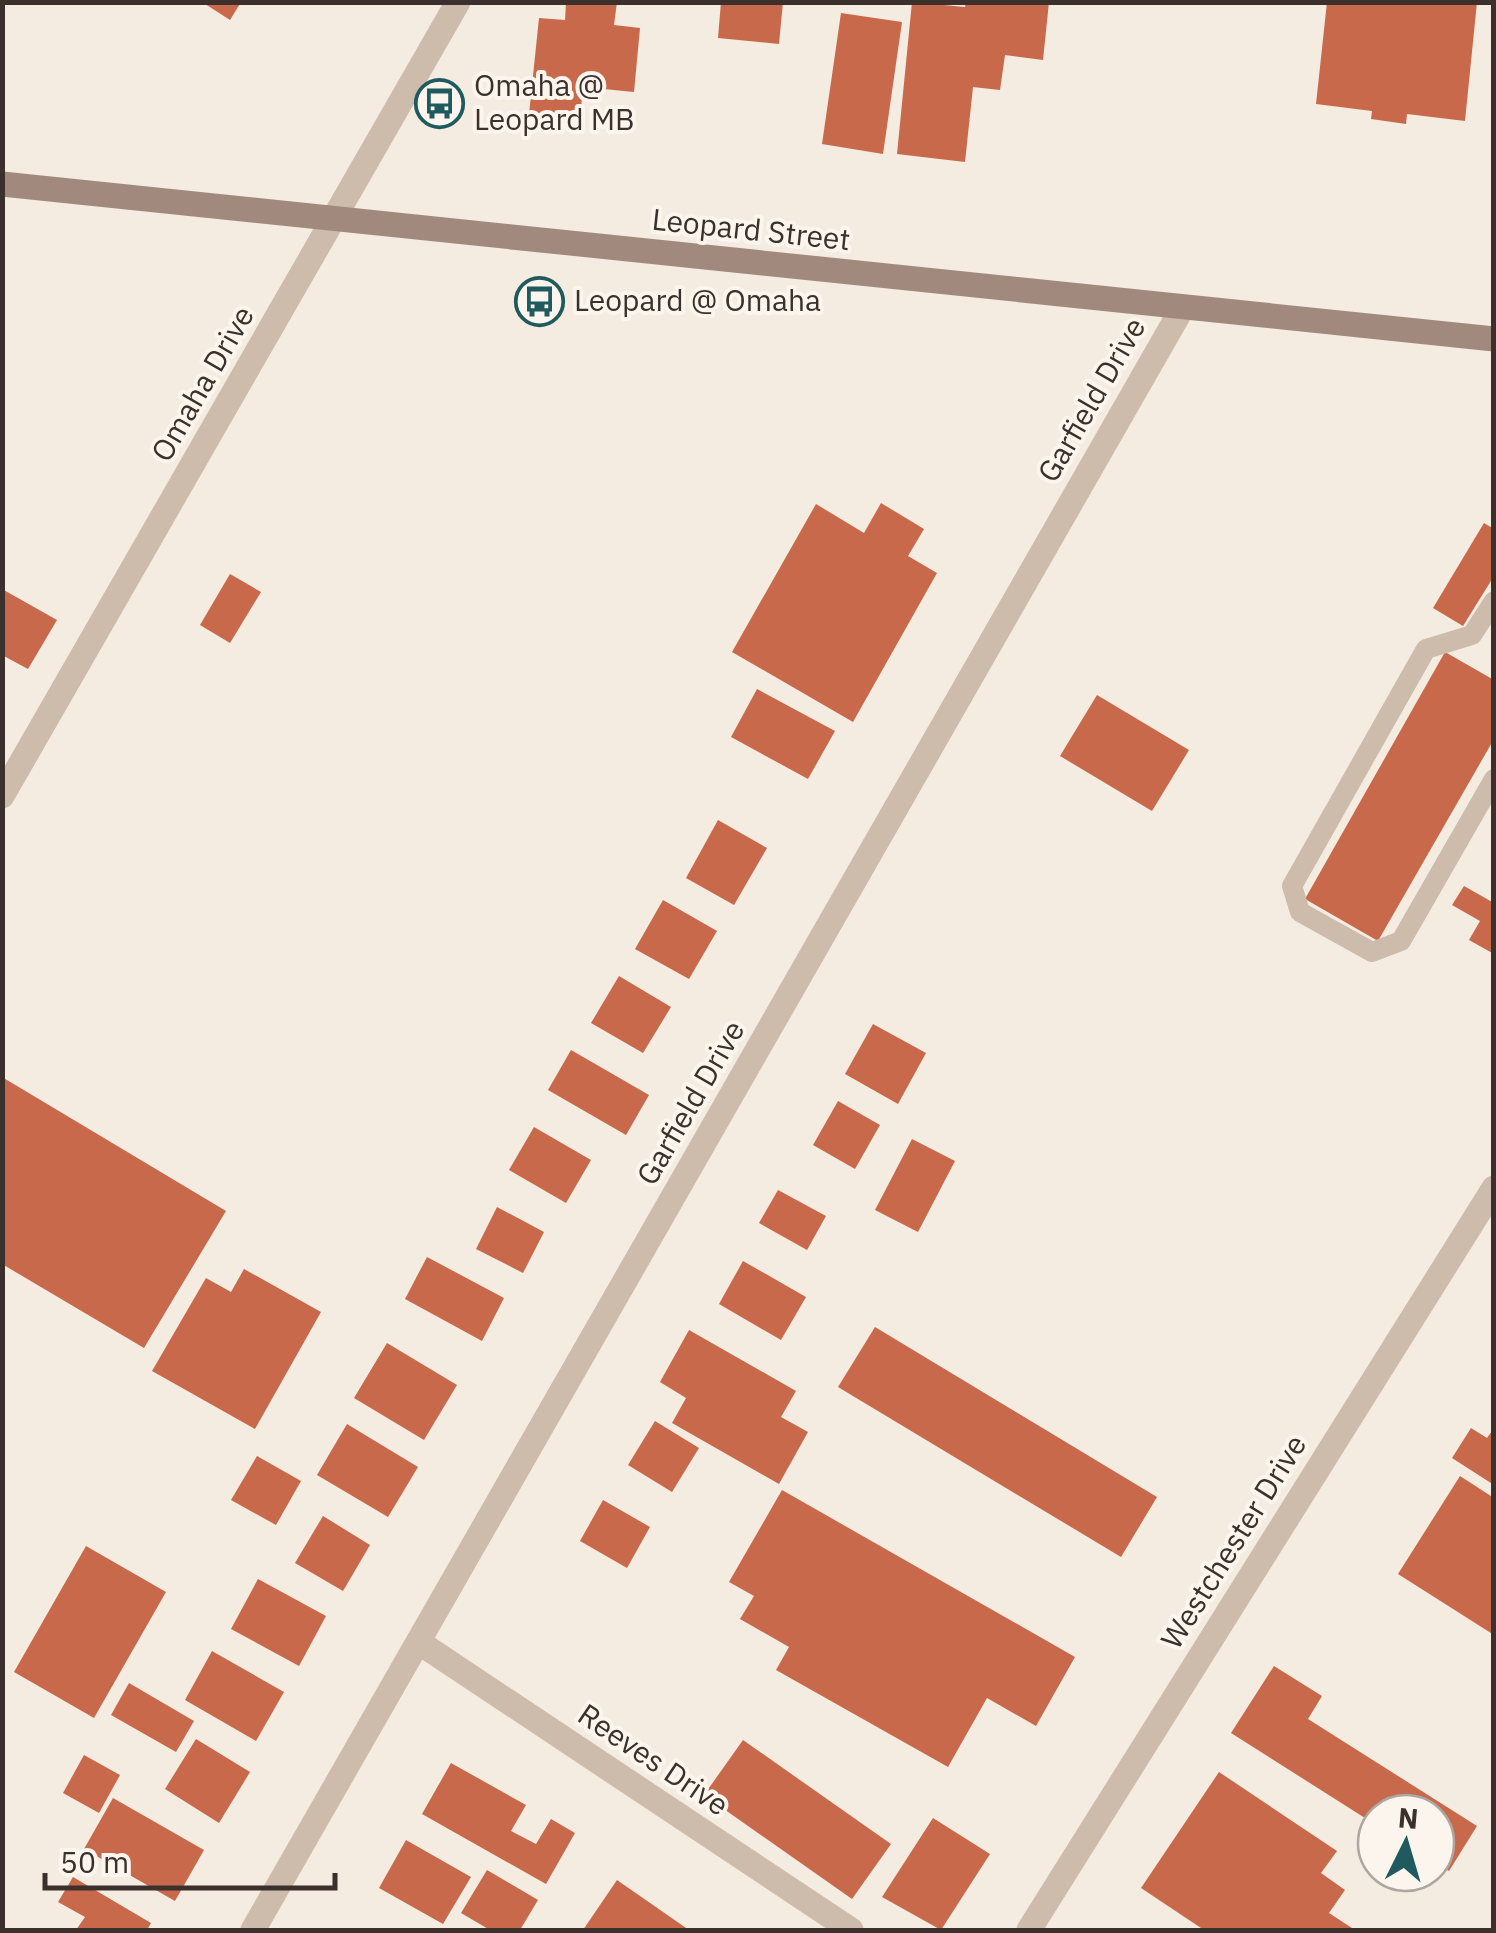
<svg xmlns="http://www.w3.org/2000/svg" width="1496" height="1933" font-family="'IBM Plex Sans',sans-serif">
	<rect width="100%" height="100%" fill="#f4ebe1"/>
	<g fill="#c8694b">
		<polygon points="202,2 241,2 230,20"/>
		<polygon points="566,2 617,2 614,25 640,28 634,92 583,87 580,119 529,114 539,18 565,20"/>
		<polygon points="721,2 783,2 779,44 718,38"/>
		<polygon points="912,2 965,7 966,2 1049,2 1043,60 1005,55 1000,90 973,87 965,162 897,154"/>
		<polygon points="1327,2 1477,2 1465,121 1407,114 1406,124 1371,119 1372,111 1316,104"/>
		<polygon points="841,13 902,22 883,154 822,144"/>
		<polygon points="881,503 924,529 908,556 937,573 853,722 732,652 816,504 864,533"/>
		<polygon points="1484,523 1494,529 1494,576 1463,626 1433,608"/>
		<polygon points="230,574 261,592 230,643 200,625"/>
		<polygon points="2,589 57,620 28,669 2,655"/>
		<polygon points="1445,652 1494,680 1494,739 1378,941 1305,899"/>
		<polygon points="757,689 835,731 808,779 731,737"/>
		<polygon points="1097,695 1189,750 1152,811 1060,756"/>
		<polygon points="718,820 767,848 734,905 686,878"/>
		<polygon points="1464,886 1494,903 1494,954 1469,940 1480,921 1452,905"/>
		<polygon points="663,900 717,931 689,979 635,949"/>
		<polygon points="619,976 671,1007 643,1053 591,1023"/>
		<polygon points="873,1024 926,1053 898,1104 845,1074"/>
		<polygon points="571,1050 649,1095 626,1135 548,1090"/>
		<polygon points="2,1077 226,1211 144,1348 2,1264"/>
		<polygon points="838,1101 880,1125 855,1169 813,1145"/>
		<polygon points="534,1127 591,1160 566,1203 509,1170"/>
		<polygon points="912,1139 955,1161 918,1232 875,1210"/>
		<polygon points="778,1190 826,1216 807,1250 759,1223"/>
		<polygon points="497,1207 544,1232 523,1273 476,1249"/>
		<polygon points="427,1257 504,1298 482,1341 405,1299"/>
		<polygon points="743,1261 806,1297 781,1340 719,1304"/>
		<polygon points="244,1269 321,1312 255,1429 152,1371 206,1278 231,1292"/>
		<polygon points="875,1327 1157,1497 1121,1557 838,1387"/>
		<polygon points="689,1330 796,1391 781,1417 808,1432 779,1484 672,1423 686,1398 660,1382"/>
		<polygon points="387,1343 457,1385 424,1440 354,1398"/>
		<polygon points="655,1421 699,1448 672,1492 628,1465"/>
		<polygon points="347,1424 418,1467 388,1517 317,1475"/>
		<polygon points="1471,1428 1487,1438 1494,1428 1494,1485 1452,1458"/>
		<polygon points="257,1456 301,1481 276,1525 231,1500"/>
		<polygon points="1460,1476 1494,1498 1494,1635 1398,1574"/>
		<polygon points="782,1490 1075,1657 1036,1726 987,1698 948,1767 776,1670 789,1647 740,1619 754,1596 729,1582"/>
		<polygon points="603,1500 650,1527 627,1568 580,1541"/>
		<polygon points="323,1516 370,1545 343,1591 295,1563"/>
		<polygon points="86,1546 166,1592 94,1718 14,1672"/>
		<polygon points="258,1579 326,1616 299,1666 231,1629"/>
		<polygon points="212,1651 284,1692 256,1741 185,1700"/>
		<polygon points="1274,1666 1322,1696 1308,1719 1477,1826 1449,1871 1436,1863 1436,1813 1376,1813 1376,1825 1231,1733"/>
		<polygon points="129,1683 194,1721 176,1752 111,1715"/>
		<polygon points="196,1739 250,1772 219,1823 165,1789"/>
		<polygon points="743,1740 891,1844 852,1899 704,1795"/>
		<polygon points="84,1755 120,1775 99,1813 63,1793"/>
		<polygon points="451,1763 526,1805 511,1831 536,1844 551,1819 575,1833 546,1884 422,1814"/>
		<polygon points="1219,1772 1337,1851 1321,1873 1345,1890 1329,1913 1355,1930 1204,1930 1141,1888"/>
		<polygon points="113,1798 204,1850 175,1901 84,1849"/>
		<polygon points="933,1818 990,1854 941,1930 882,1897"/>
		<polygon points="406,1840 471,1877 443,1924 379,1888"/>
		<polygon points="487,1870 538,1900 520,1930 490,1930 461,1913"/>
		<polygon points="73,1877 151,1923 147,1930 76,1930 85,1917 58,1902"/>
		<polygon points="617,1880 689,1930 583,1930"/>
	</g>
	<g fill="none" stroke-linecap="round" stroke-linejoin="round">
		<polyline stroke="#cdbbac" stroke-width="20" points="1494,601 1472,635 1426,649 1292,886 1300,912 1372,952 1401,941 1494,779"/>
		<g stroke="#cdbbac" stroke-width="25">
			<polyline points="2,796 458,2"/>
			<polyline points="420,1643 851,1930"/>
			<polyline points="253,1930 1183,307"/>
			<polyline points="1029,1930 1494,1188"/>
		</g>
		<polyline stroke="#a18a7d" stroke-width="25" points="2,184 1494,339"/>
	</g>
	<defs>
		<symbol id="bus-ring" viewBox="-11 -11 22 22"><circle r="9.5" fill="#fbf5ee" stroke="#1f5a5e" stroke-width="1.5"/><path d="M-5-6H5V4H4V6H2V4H-2V6H-4V4H-5ZM-3.5-4V0h7V-4ZM-3.5 1.2v1.5H-2V1.2ZM2 1.2v1.5H3.5V1.2Z" fill="#1f5a5e"/></symbol>
	</defs>
	<g fill-rule="evenodd">
		<use href="#bus-ring" x="412" y="76" width="55" height="55"/>
		<use href="#bus-ring" x="512" y="274" width="55" height="55"/>
	</g>
	<g text-anchor="middle" stroke-width="8" stroke-linejoin="round" paint-order="stroke">
		<g font-size="30" fill="#3b302b" stroke="#fbf5ee" text-anchor="start">
			<text x="474" y="96">Omaha @<tspan x="474" dy="34">Leopard MB</tspan></text>
			<text x="574" y="311">Leopard @ Omaha</text>
		</g>
		<g font-size="30" fill="#3b302b" stroke="#fbf5ee">
			<text transform="translate(751 230) rotate(6)" y="10">Leopard Street</text>
			<text transform="translate(203 384) rotate(-60)" y="10">Omaha Drive</text>
			<text transform="translate(1092 400) rotate(-60)" y="10">Garfield Drive</text>
			<text transform="translate(691 1103) rotate(-60)" y="10">Garfield Drive</text>
			<text transform="translate(1234 1542) rotate(-58)" y="10">Westchester Drive</text>
			<text transform="translate(653 1760) rotate(34)" y="10">Reeves Drive</text>
		</g>
	</g>
	<rect width="1496" height="1933" fill="none" stroke="#3b302b" stroke-width="10"/>
	<g transform="translate(1406 1843) rotate(5)"><circle r="48" fill="#fbf5ee" stroke="#aea6a0" stroke-width="2.5"/>
	<path d="M0-8L18 38L0 25L-18 38Z" fill="#1f5a5e"/>
	<text y="-15" font-size="28" font-weight="bold" text-anchor="middle" fill="#3b302b">N</text>
	</g>
	<path d="M45 1873v15h290v-15" fill="none" stroke="#3b302b" stroke-width="5"/>
	<text x="60" y="1873" font-size="30" fill="#3b302b" stroke="#fbf5ee" stroke-width="8" paint-order="stroke">50 m</text>
</svg>
